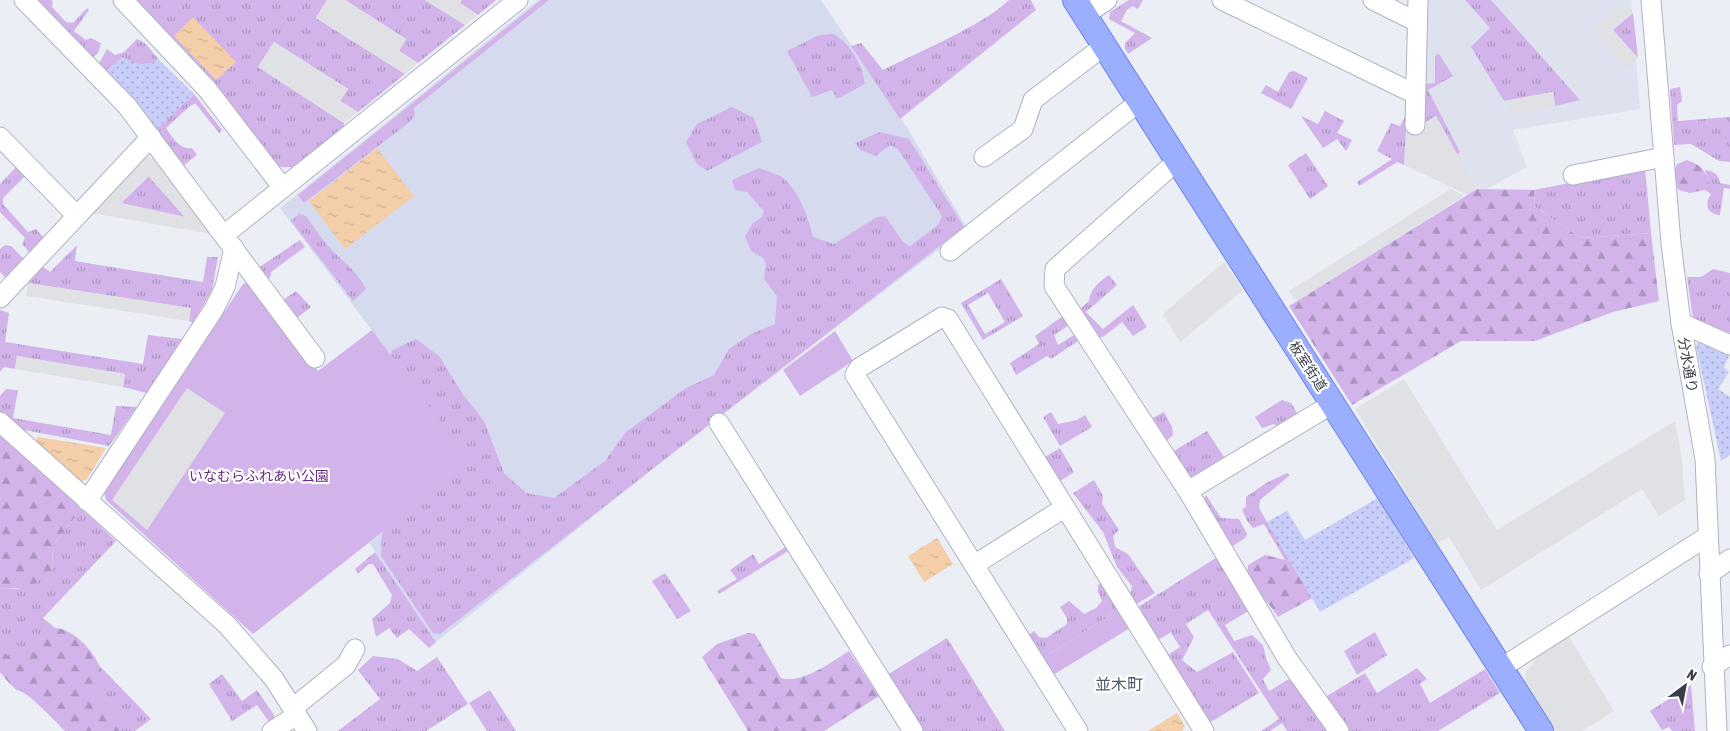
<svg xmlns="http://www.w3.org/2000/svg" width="1730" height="731" font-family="'Asap Condensed','Noto Sans JP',sans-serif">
	<defs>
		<pattern id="grass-tufts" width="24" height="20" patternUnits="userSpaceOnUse" patternTransform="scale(1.25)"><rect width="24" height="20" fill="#d2b4ea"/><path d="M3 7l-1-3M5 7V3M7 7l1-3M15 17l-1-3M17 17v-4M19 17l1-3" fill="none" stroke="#ab94c0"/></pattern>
		<pattern id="forest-firs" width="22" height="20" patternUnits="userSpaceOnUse" patternTransform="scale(1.25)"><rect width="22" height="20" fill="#d2b4ea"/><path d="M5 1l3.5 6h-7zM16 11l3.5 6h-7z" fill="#ab94c0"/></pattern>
		<pattern id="sand-dots" width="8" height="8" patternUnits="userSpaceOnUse" patternTransform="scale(1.25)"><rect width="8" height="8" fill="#c8cef9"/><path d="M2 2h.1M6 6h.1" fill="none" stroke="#a3a9cc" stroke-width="1.8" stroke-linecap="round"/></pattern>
		<pattern id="water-ripples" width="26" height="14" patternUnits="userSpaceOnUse" patternTransform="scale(1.25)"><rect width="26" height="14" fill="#f3cea8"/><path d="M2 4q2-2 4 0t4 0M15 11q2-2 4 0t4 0" fill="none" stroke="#d1b292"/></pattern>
	</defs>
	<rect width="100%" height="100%" fill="#eceef6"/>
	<polygon fill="#dee1ee" points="1425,0 1631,0 1640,109 1513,130 1527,167 1472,197 1404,165 1406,127 1423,115"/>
	<polygon fill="#d6daef" points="538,0 821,0 906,126 967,228 718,417 436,642 369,543 470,461 280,208"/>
	<g fill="url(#grass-tufts)" fill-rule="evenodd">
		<polygon points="32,0 51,0 53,2 52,7 66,22 73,23 87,8 89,10 74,31 86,40 91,38 101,43 98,53 91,59 63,32 56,19 49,18"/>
		<polygon points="135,0 327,0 316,18 405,74 358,112 340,101 348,89 274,42 258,67 344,123 344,127 292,167 279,167 220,89"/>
		<polygon points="345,0 425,0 465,25 418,63 399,51 406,39"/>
		<polygon points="462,0 496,0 478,15 460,3"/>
		<polygon points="541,0 549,0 414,108 415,116 407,124 304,203 298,195"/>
		<path d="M1009,0H1031L1036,10L900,119L851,46L861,43L883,70C918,52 982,26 1009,0Z"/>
		<polygon points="1129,0 1143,0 1138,9 1132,6 1127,10 1121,21 1152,38 1128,54 1125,49 1125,43 1135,33 1109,19 1110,12"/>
		<polygon points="1465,0 1491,0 1580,100 1555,106 1553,92 1504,101 1471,47 1490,28"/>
		<polygon points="1633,13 1638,58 1613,30"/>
		<path d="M833,34C850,42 863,66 865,84L837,99L832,90L812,97L787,51L819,35Z"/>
		<polygon points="137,39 146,44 159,60 147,65 104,72 98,65 107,49 115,55 124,52"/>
		<polygon points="1439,54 1453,76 1428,90 1460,152 1457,154 1436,116 1425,123 1425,84 1435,83 1435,56"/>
		<polygon points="1294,71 1308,78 1291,109 1261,93 1266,85 1278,92 1289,72"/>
		<polygon points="1680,87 1682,101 1677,105 1678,121 1730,117 1730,162 1719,161 1691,144 1674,145 1670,89"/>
		<path d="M194,94L222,130L219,133L196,104L191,105L166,128C172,137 180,150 192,148L197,155L183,166L155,130Z"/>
		<polygon points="732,107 754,118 762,142 707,171 697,164 686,142 697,124"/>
		<polygon points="1325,111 1344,121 1337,133 1352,140 1346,151 1337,139 1323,148 1301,116 1318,124"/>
		<polygon points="1407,113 1404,165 1397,162 1359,186 1357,182 1392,159 1377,151 1391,123 1400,126"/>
		<path d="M880,132L909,139L964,227L440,634L433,633L381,556L388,373L392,350L416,339L439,356L462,393L484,421L504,473L526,493L554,498L605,461L626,432L686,388L714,375L729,349L751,334L775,324L777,296L764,279L766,263L762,257L751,251L745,236L753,223L762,217L764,211L747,192L735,190L732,180L759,168C766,171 776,173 782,177C799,191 808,216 813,237L834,244L877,217L885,216L903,242L910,246L938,225L942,216L898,149L890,145L876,156L860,150L855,143Z"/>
		<polygon points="1306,153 1328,186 1310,199 1288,165"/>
		<polygon points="17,166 26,175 3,198 3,204 28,232 36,229 44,238 30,253 22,244 25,238 0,212 0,184"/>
		<polygon points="1645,168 1651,233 1581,238 1535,207 1534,190"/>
		<path d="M1705,170C1715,172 1718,173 1720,183L1730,185V189L1724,188L1720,215C1707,214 1704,204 1711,194L1705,190L1709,183Z"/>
		<polygon points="149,176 185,217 121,203"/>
		<path d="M299,214L306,216C313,226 321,238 330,248C344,263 356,270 366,289L353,301L291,221Z"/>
		<polygon points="300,240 305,247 271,272 271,276 267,281 258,268"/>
		<polygon points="5,245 11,246 24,259 6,278 0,272 0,249"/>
		<polygon points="77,245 75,261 203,282 207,257 218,257 212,290 193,323 189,321 190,308 28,283 42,266 50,272"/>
		<polygon points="1713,269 1730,273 1730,333 1693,319 1687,277 1701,277"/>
		<path d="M1109,275L1117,285L1086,312L1103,329L1133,305L1147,327L1133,336L1122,322L1103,337H1097L1079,310L1089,301C1090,289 1100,281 1109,275Z"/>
		<path d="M1001,279L1023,316L983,340L961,303ZM988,293L1005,322L985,334L968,305Z"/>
		<polygon points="296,291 311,307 297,318 283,300"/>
		<polygon points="0,310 9,313 5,342 143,364 148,335 182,339 147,393 123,387 125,374 17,356 15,369 4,367 0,372"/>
		<polygon points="1067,313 1072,323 1054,335 1058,345 1077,333 1081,339 1051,359 1047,356 1016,375 1010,363 1039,344 1035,336"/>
		<polygon points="6,389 18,390 13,418 111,435 116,406 137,407 109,446 19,429 0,412 0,396"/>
		<polygon points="1282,400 1291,403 1297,413 1296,417 1279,429 1274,424 1262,428 1255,417"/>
		<polygon points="1051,412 1058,424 1077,420 1085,415 1092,427 1060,446 1043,417"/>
		<polygon points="1164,412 1172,427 1173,435 1165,442 1151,419"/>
		<polygon points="1207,431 1226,460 1195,480 1187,477 1172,452"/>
		<polygon points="1060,448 1074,472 1057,483 1043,458"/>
		<polygon points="1287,473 1290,475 1260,500 1259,508 1290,561 1285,560 1264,524 1253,528 1247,521 1242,509 1246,507 1246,497 1266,483"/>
		<polygon points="1094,480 1103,496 1102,504 1119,530 1113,536 1115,547 1128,554 1155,593 1135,605 1130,596 1132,586 1117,567 1103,532 1073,493"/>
		<polygon points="1206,495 1221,518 1239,519 1247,534 1245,538 1233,546 1227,542 1203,501"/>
		<polygon points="69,497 116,541 43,618 92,658 151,719 135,731 68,731 23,691 16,690 0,672 0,588 18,589 52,569 53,546 75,517"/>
		<polygon points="787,546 788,551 719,594 717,591 737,579 730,570 753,554 759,564"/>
		<polygon points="375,552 436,642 429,648 409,629 397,638 389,628 376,637 372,619 390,603 392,595 373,564 369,564 358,574 355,569"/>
		<polygon points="1219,556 1252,609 1225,625 1234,641 1252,635 1263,645 1266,658 1271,670 1263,679 1269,691 1292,677 1333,731 1287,731 1282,723 1270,731 1261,731 1279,719 1208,610 1186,624 1194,637 1182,660 1197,672 1233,652 1259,693 1209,723 1168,655 1180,647 1171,633 1173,631 1158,640 1138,607"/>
		<polygon points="665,573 691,611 677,619 652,581"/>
		<polygon points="1102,582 1119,610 1043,658 1029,635 1034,631 1039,637 1046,638 1067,624 1067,618 1060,607 1069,601 1084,614 1096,608 1102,601 1098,592 1098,585"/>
		<polygon points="1375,632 1387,655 1357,675 1344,651"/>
		<polygon points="947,638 1005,731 923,731 887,675"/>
		<polygon points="373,656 398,659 417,671 437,657 468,704 426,731 338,731 380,699 358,670"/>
		<polygon points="1417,668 1427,679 1420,684 1430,703 1485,669 1500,693 1438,731 1345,731 1322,699 1365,673 1377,693"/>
		<polygon points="222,674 242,701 257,690 274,715 274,719 269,722 257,705 232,721 209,684"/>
		<polygon points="1691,685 1695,731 1672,731 1669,727 1662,730 1650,711"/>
		<polygon points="490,690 516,731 487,731 469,703"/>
	</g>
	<g fill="url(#forest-firs)">
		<path d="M1687,160C1701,165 1705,169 1709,183L1705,190L1690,193L1679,190C1673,181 1673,173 1677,164Z"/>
		<polygon points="1477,189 1534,190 1535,207 1581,238 1651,233 1659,301 1613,312 1535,341 1461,341 1352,405 1289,306"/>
		<path d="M0,435L69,497L75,517L53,546L52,569C35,587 25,590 0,588Z"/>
		<path d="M1265,555L1290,561L1312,598L1278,617C1268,601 1258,594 1247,580L1248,565Z"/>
		<path d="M57,628C78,631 103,660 103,682C103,686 100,692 98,697L116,718L119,731H65L33,699L10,684L0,672V653C30,663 24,652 48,639L51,633Z"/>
		<path d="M748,633L755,634L781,678C803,684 831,662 849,651L879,696L824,731H748L702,657L717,644Z"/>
	</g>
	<g fill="url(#sand-dots)">
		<path d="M123,57C137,65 144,66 159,60L194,94L155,130L104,72Z"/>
		<polygon points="1704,341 1730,354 1724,367 1729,372 1718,389 1730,397 1730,455 1721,461 1696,346 1698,342"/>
		<polygon points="1378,498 1414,558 1320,612 1267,522 1287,511 1305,540"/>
	</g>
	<g fill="#d2b4ea">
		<polygon points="251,282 318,371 372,330 471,462 253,634 106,500 104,492 243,284"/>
		<polygon points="835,331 853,361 800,396 783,370"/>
		<polygon points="1119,610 1130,628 1053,675 1043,658"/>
	</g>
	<g fill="#e0e1e5" fill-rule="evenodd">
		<polygon points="327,0 345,0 406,39 399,51 418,63 405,74 316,18"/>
		<polygon points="425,0 462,0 460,3 478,15 465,25"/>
		<polygon points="1623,2 1633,13 1613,30 1638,58 1627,69 1592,30"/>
		<polygon points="274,42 348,89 340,101 358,112 344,123 258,67"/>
		<polygon points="1553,92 1555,106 1512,115 1504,101"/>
		<polygon points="1436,116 1475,187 1465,193 1406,164 1408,133"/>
		<path d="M145,157L153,158L212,234L91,213ZM148,176L184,216V217L121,203Z"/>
		<polygon points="1451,189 1464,196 1296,302 1289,291"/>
		<polygon points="1224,262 1243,290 1180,342 1163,314"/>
		<polygon points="28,283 191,308 189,321 26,296"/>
		<polygon points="17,356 125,374 123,387 15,369"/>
		<polygon points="1404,379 1497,530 1675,421 1682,459 1685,500 1659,516 1642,489 1481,590 1449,537 1437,543 1355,409"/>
		<polygon points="187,388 225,413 147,530 112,500"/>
		<polygon points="1569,637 1614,711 1582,731 1553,731 1524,683 1526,672 1539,655"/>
	</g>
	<g fill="url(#water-ripples)">
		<polygon points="193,17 236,62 216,80 174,36"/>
		<polygon points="377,148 414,196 345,249 309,201"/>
		<polygon points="38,437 106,448 87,479 81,482 35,442"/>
		<polygon points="937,538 953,564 924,582 908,556"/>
		<polygon points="1177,713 1185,726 1182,731 1148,731"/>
	</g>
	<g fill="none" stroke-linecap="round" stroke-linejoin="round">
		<defs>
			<g id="minor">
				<polyline points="24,0 127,106 315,358"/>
				<polyline points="123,0 207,89 283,188"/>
				<polyline points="1222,0 1415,94"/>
				<polyline points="1373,0 1417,22"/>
				<polyline points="1651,0 1671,243 1681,323 1705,459 1717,731"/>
				<polyline points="1085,15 1107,0"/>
				<polyline points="1415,125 1418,0"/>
				<polyline points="0,137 77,216"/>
				<polyline points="984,157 1023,129 1033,100 1104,46"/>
				<polyline points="1177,161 1055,269 1054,286 1188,491 1287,658 1339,731"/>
				<polyline points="1573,175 1664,157"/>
				<polyline points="224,235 518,0"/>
				<polyline points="950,251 1139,102"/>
				<polyline points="0,298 151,137"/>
				<polyline points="1681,323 1730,345"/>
				<polyline points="0,422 227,625 274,679 307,731"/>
				<polyline points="719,423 913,731"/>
				<polyline points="1188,491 1332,404"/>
				<polyline points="87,501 214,309 225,287 234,248"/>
				<polyline points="974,565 1064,508"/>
				<polyline points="1709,574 1730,559"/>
				<polyline points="1712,667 1730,655"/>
				<polyline points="1501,668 1708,536"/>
				<polyline points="293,708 346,665 355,649"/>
				<polyline points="272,731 297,715"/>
				<polyline points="1078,731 855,375 859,368 942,317 948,319 1204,731"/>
			</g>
			<polyline id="major" points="1075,0 1541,731"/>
		</defs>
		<use href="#minor" stroke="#aeb3c2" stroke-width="21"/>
		<use href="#major" stroke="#6982e7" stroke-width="26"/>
		<use href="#minor" stroke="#fff" stroke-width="19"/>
		<use href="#major" stroke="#9cafff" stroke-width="24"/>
	</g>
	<g text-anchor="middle" stroke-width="4.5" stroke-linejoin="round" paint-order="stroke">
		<g font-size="14" fill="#393e4b" stroke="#fff">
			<text transform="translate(1688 365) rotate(80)" y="5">分水通り</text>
			<text transform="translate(1308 366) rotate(57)" y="5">板室街道</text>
		</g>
		<g font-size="14" fill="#672980" stroke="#fff">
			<text x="259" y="481">いなむらふれあい公園</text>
		</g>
		<g font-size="16" fill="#50596e" stroke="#fff">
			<text x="1119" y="690">並木町</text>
		</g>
	</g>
	<g transform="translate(1685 686) rotate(32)" stroke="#ffffff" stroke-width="4" paint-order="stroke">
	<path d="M0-4L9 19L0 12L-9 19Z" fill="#393e4b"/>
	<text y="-8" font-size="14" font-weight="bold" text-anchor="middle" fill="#393e4b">N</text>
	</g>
</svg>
